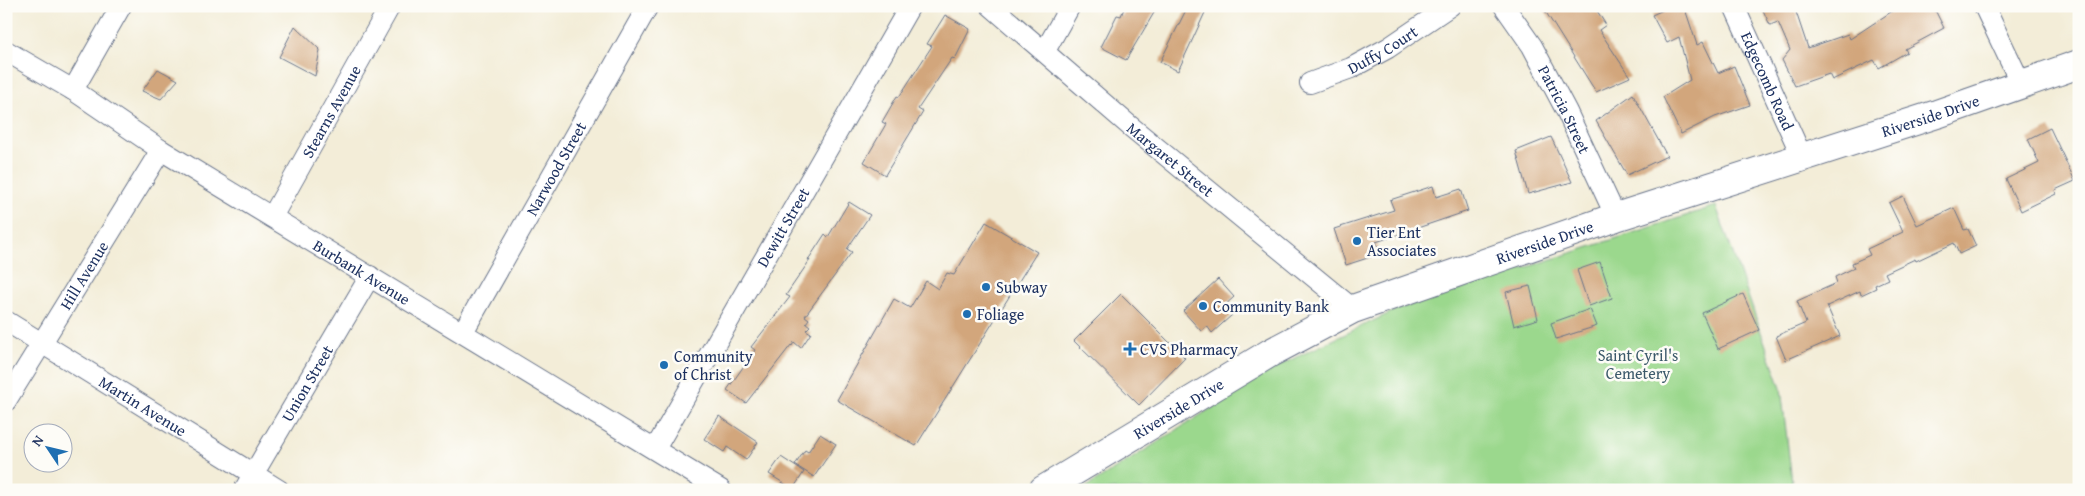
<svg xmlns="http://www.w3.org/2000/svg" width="2085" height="496" font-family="'Gentium Book Plus',serif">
	<rect width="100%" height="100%" fill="#fdfcf7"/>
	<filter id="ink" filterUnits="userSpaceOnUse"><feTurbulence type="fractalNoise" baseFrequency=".02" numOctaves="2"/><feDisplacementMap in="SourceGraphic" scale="10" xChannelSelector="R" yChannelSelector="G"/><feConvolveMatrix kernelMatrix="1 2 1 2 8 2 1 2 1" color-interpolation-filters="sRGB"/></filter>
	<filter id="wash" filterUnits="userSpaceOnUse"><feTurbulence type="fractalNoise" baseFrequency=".0096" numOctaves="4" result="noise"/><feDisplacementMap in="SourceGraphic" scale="20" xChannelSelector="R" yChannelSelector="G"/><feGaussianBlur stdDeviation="1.12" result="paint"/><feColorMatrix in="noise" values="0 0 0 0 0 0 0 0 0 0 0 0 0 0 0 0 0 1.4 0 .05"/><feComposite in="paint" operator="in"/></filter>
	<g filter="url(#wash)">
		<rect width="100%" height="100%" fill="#f3edd8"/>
		<polygon fill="#9bd88d" stroke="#5b8476" points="1716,206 1781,388 1793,490 1082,490 1278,366 1398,309"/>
		<g id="blocks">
			<g fill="#d2a67b">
				<polygon points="1125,6 1158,6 1126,60 1101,47 1117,15 1121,16"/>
				<polygon points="1188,6 1208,6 1178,71 1160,62"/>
				<polygon points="1542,6 1594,6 1606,25 1599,30 1630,77 1596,92"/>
				<polygon points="1661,6 1684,6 1697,45 1703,42 1718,73 1734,66 1750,105 1715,117 1681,134 1663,97 1690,80 1679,37 1667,43 1652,15 1663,10"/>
				<polygon points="1761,6 1794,6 1808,48 1848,34 1850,39 1900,6 1933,6 1944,28 1905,49 1907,52 1879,68 1874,60 1832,80 1829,74 1795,86 1782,60 1790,50 1778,22 1770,25"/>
				<polygon points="945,15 970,29 955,59 952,58 918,109 923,112 885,175 864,162 886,124 882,122 897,96 899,97 932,46 927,44"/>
				<polygon points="295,26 320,50 315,76 279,57"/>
				<polygon points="158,69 178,80 161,99 142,91"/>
				<polygon points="1633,94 1667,156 1627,175 1596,121"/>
				<polygon points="2050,128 2075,181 2055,190 2056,194 2021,211 2006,179 2039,163 2028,139"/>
				<polygon points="1551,137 1572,182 1528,194 1516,151"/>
				<polygon points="1433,186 1436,197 1461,189 1468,211 1376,242 1380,254 1346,265 1334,229 1394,210 1390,200"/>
				<polygon points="1903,196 1917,225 1954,208 1964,230 1968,229 1976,246 1959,254 1954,243 1916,261 1915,259 1885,273 1888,279 1875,285 1876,288 1861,295 1860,291 1827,306 1840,336 1786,360 1776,336 1806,323 1797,301 1837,283 1835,277 1854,268 1852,263 1870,255 1867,249 1903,232 1889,203"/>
				<polygon points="849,202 870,215 847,249 852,252 805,316 809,319 806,323 810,326 806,330 811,333 801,348 794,342 792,346 791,345 746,403 727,390 755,350 751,347 790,297 786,295 810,260 808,260 825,234 828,237"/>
				<polygon points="986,222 1037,252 916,446 837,400 894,299 910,308 926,281 938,289 947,273 954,275"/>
				<polygon points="1600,262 1612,298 1589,306 1577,270"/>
				<polygon points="1218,279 1234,297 1224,306 1232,315 1212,333 1207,326 1201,331 1183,311"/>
				<polygon points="1530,286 1538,319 1514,326 1506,292"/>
				<polygon points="1121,294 1185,358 1139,405 1074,341"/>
				<polygon points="1743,294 1759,330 1718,349 1702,313"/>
				<polygon points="1590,309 1597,326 1556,339 1551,323"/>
				<polygon points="719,416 758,442 746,460 727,447 724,452 704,439"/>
				<polygon points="820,434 836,444 814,477 795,465 805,450 808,452"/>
				<polygon points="781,457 804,472 793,489 769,474"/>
			</g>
		</g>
	</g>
	<g filter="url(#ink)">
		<use href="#blocks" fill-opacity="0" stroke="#677289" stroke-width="1"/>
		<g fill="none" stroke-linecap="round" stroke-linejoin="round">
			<defs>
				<g id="street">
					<path id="s1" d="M991,6L1130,126L1353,309"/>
					<path id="s2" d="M1504,6L1532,46L1567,112L1616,217"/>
					<path id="s3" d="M1734,6L1802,157"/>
					<polyline points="1984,6 2021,84"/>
					<path id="s4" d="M6,51L73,90L161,150L721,490"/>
					<polyline points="1045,51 1070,6"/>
					<path id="s5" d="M1310,83L1351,68L1388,48L1450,6"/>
					<polyline points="73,90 121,6"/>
					<path id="s6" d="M272,217L390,6"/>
					<path id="s7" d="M6,321L279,490"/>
					<path id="s8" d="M463,332L648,6"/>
					<path id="s9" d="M6,401L161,150"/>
					<path id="s10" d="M655,449L910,6"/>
					<path id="s11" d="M244,490L370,276"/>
				</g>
				<g id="primary">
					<path id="s12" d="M1043,490L1270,353L1353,309L1616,217L1937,114L2079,64"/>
				</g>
			</defs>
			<use href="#street" stroke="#677289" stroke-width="22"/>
			<use href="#primary" stroke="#677289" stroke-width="30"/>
			<use href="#street" stroke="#fff" stroke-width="20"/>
			<use href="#primary" stroke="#fff" stroke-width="28"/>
		</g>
	</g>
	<g fill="#1f6fb2" stroke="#fdfcf7" stroke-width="2">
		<circle cx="1357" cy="241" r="5"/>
		<circle cx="986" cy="287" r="5"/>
		<circle cx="1203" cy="306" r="5"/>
		<circle cx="967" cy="314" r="5"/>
		<path d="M1127.5 341.5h5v5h5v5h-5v5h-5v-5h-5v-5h5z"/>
		<circle cx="664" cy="365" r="5"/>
	</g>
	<g text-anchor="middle" stroke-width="5" stroke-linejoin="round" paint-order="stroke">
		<g font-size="16" fill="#1b2f5e" stroke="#fdfcf7">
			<text dy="6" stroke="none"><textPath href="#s5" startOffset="80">Duffy Court</textPath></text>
			<text dy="6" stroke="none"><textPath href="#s3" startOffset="82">Edgecomb Road</textPath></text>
			<text dy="6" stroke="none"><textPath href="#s2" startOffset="120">Patricia Street</textPath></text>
			<text dy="6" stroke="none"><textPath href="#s6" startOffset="121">Stearns Avenue</textPath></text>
			<text dy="6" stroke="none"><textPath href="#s12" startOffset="968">Riverside Drive</textPath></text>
			<text dy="6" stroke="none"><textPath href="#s1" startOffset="236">Margaret Street</textPath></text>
			<text dy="6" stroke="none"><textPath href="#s8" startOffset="188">Narwood Street</textPath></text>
			<text dy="6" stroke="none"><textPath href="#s10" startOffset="256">Dewitt Street</textPath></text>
			<text dy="6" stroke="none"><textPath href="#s12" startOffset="562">Riverside Drive</textPath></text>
			<text dy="6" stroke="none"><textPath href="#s4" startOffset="419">Burbank Avenue</textPath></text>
			<text dy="6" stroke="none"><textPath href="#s9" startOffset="148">Hill Avenue</textPath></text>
			<text dy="6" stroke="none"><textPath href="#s11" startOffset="124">Union Street</textPath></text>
			<text dy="6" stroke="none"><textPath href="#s7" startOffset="161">Martin Avenue</textPath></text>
			<text dy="6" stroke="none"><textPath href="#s12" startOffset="158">Riverside Drive</textPath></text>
		</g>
		<g font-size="16" fill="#1b2f5e" stroke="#fdfcf7" text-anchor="start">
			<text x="1367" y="238">Tier Ent<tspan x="1367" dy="18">Associates</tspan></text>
			<text x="996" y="293">Subway</text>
			<text x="1213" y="312">Community Bank</text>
			<text x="977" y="320">Foliage</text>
			<text x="1140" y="355">CVS Pharmacy</text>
			<text x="674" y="362">Community<tspan x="674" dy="18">of Christ</tspan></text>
		</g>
		<g font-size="16" fill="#3b596a" stroke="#fdfcf7">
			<text x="1638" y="361">Saint Cyril's<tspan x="1638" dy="18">Cemetery</tspan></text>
		</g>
	</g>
	<rect width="2085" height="496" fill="none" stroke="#fdfcf7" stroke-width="25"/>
	<g transform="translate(48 448) rotate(305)"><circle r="24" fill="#fdfcf7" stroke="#a3aaba"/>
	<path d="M0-4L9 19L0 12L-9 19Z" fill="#1f6fb2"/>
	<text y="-8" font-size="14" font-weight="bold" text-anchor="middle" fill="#1b2f5e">N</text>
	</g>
</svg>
